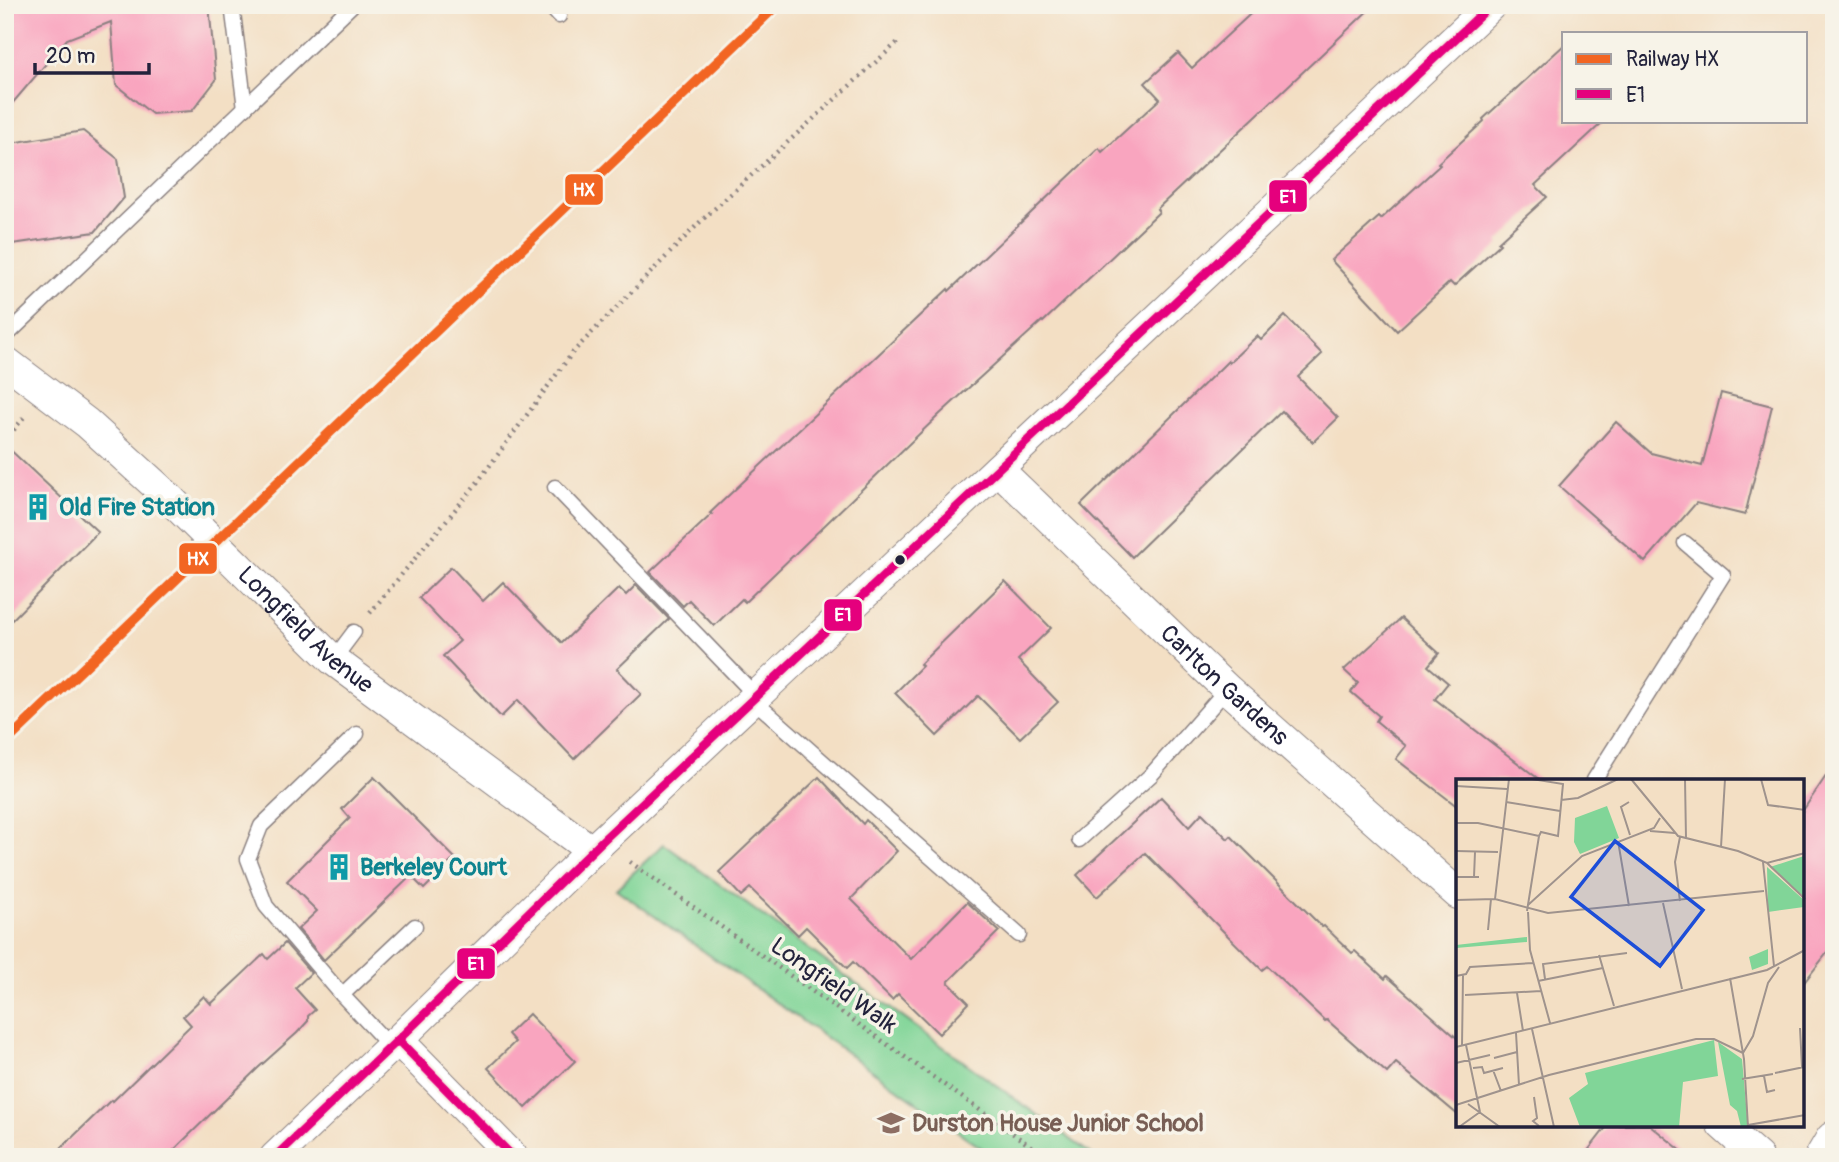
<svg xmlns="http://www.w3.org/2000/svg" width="1839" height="1162" font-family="Pangolin,sans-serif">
	<rect width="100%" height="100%" fill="#f7f3e8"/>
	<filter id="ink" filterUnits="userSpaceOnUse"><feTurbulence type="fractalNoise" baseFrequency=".0143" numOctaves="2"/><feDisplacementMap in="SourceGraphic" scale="14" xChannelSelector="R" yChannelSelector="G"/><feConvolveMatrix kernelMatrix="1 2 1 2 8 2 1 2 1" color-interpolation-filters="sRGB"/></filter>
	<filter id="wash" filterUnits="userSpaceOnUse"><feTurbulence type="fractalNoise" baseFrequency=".00686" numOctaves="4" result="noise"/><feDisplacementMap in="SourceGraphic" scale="28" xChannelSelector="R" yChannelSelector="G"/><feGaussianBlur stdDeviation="1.57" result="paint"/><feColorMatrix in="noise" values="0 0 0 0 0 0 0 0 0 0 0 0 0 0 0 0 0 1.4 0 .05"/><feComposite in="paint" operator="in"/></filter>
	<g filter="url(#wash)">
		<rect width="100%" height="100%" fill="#f3dfc4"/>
		<polygon fill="#81d598" stroke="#527c6a" stroke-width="2" points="664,844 1095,1157 994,1157 616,889"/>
		<g id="blocks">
			<g fill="#f9a5bf">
				<polygon points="5,5 209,5 216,80 192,111 152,114 116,85 111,22 67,39 5,112"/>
				<polygon points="1260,5 1374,5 1157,209 1159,212 1043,322 1042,321 940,414 745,602 742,599 714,626 689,600 683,606 650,572 712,514 710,513 948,289 949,291 1099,148 1102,152 1160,99 1145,83 1178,53 1192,68"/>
				<polygon points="1564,45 1564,121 1604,121 1535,185 1547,197 1498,242 1500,244 1454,286 1450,282 1397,331 1331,260 1379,217 1381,219 1440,165 1438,163 1484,121 1483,119"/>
				<polygon points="83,131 118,159 124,198 95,232 5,245 5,144"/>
				<polygon points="1285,316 1322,354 1298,377 1338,418 1313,442 1282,411 1132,557 1081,505 1228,361 1229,363 1257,336 1261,340"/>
				<polygon points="1721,393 1772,406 1745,515 1696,503 1645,562 1559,486 1616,422 1651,453 1702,466"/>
				<polygon points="5,445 98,532 5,627"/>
				<polygon points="451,567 483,601 503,582 562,643 619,588 626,595 636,585 669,619 617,669 641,694 574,759 518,700 501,717 443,656 460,641 419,598"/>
				<polygon points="1005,581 1051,628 1018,660 1058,702 1020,738 978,696 937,736 895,693 922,666 920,664"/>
				<polygon points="1401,618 1439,653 1428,666 1448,683 1435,699 1540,780 1458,780 1458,807 1396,759 1406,746 1376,721 1379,716 1351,692 1358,683 1344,670"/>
				<polygon points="1834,764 1834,944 1802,985 1802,812"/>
				<polygon points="374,777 455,858 424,889 411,876 324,960 298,929 317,911 287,881 350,818 342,809"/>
				<polygon points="819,777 863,824 866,820 897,851 851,899 911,959 967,902 999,931 948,982 969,1003 939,1034 898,994 892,1000 853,962 847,968 806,927 798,935 750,888 741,896 719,872"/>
				<polygon points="1161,797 1189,827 1202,813 1228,839 1231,836 1322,927 1324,926 1352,953 1355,951 1385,979 1387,976 1458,1039 1458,1115 1396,1063 1387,1073 1327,1020 1325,1021 1267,966 1262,970 1145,853 1097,897 1077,875"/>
				<polygon points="285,943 311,973 295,988 315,1010 308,1016 308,1021 297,1033 258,1068 183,1141 167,1157 52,1157 111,1100 112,1102 191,1025 183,1016 204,996 211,1004 264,954 268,959"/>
				<polygon points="529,1014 575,1061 526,1108 488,1068 515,1042 508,1034"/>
				<polygon points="1608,1125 1650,1125 1689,1157 1583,1157"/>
			</g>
		</g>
	</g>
	<g filter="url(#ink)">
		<use href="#blocks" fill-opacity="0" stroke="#8a8080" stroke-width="2"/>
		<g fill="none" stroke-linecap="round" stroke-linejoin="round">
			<defs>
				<g id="service">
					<polyline points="232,5 245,108"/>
					<polyline points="549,5 559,16"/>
					<polyline points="5,337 352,5"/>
					<polyline points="555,487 756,696"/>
					<polyline points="333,660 354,632"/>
					<polyline points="752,699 1019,935"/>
					<polyline points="357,734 261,826 248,859 266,906 342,995 390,1046"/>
					<polyline points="1594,780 1723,575 1685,543"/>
					<polyline points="1079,840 1151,775 1227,689"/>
					<polyline points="342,995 415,926"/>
				</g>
				<g id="minor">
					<path id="s1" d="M5,361L87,423L163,492L333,660L592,851"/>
					<path id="s2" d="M998,469L1227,689L1458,894"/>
					<polyline points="398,1040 513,1157"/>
					<polyline points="1722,1125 1758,1157"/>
					<polyline points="275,1157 398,1040 601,842 1491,5"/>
				</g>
				<polyline id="tertiary" points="1824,1157 1834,1140"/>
			</defs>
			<use href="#service" stroke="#8a8080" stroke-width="17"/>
			<use href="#minor" stroke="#8a8080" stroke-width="32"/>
			<use href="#tertiary" stroke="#8a8080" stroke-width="39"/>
			<g stroke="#8a8080" stroke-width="4.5" stroke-dasharray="2 5" stroke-linecap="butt">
				<polyline points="5,441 24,417"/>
				<polyline points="370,613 477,483 573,352 701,221 898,42"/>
				<polyline points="630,862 1046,1157"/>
			</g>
			<use href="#service" stroke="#fff" stroke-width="14"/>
			<use href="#minor" stroke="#fff" stroke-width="30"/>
			<use href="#tertiary" stroke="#fff" stroke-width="37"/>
			<defs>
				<g id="bus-1">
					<polyline points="398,1040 513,1157"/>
					<polyline points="275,1157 398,1040 601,842 1491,5"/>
				</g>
			</defs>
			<use href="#bus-1" stroke="#f7f3e8" stroke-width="14"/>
			<use href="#bus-1" stroke="#e5007d" stroke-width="9"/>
			<defs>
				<polyline id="rail-1" points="5,743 777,5"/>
			</defs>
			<use href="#rail-1" stroke="#f7f3e8" stroke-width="16"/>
			<use href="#rail-1" stroke="#f26522" stroke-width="10"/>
		</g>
	</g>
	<defs>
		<symbol id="building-bare" viewBox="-9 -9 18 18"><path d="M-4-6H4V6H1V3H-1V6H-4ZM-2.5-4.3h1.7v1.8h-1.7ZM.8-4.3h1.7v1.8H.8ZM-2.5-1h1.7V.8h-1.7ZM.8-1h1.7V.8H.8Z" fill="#0f9aa8" stroke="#f7f3e8" stroke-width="2.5" paint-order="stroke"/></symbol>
		<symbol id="school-bare" viewBox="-9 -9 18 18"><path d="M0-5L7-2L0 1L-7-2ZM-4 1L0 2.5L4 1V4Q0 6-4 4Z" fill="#8d6e63" stroke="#f7f3e8" stroke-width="2.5" paint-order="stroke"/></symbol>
	</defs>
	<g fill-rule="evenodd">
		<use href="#building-bare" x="19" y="488" width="38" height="38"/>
		<use href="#building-bare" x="320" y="848" width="38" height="38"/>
		<use href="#school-bare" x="872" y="1104" width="38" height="38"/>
	</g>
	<circle fill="#22223b" stroke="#f7f3e8" stroke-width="2.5" cx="900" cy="560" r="6"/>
	<g text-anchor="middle" stroke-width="7" stroke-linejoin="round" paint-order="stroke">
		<g font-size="24" font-weight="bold" fill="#0d838f" stroke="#f7f3e8" text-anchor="start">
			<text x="59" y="515">Old Fire Station</text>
			<text x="360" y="875">Berkeley Court</text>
		</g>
		<g font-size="24" fill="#22223b" stroke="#f7f3e8">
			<text dy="8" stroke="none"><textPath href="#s1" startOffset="404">Longfield Avenue</textPath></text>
			<text dy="8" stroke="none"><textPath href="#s2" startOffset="313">Carlton Gardens</textPath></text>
			<text transform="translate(834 985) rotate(35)" y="8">Longfield Walk</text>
		</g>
		<g font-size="24" font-weight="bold" fill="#785e54" stroke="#f7f3e8" text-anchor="start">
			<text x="912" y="1131">Durston House Junior School</text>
		</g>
	</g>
	<g transform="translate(1456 779)">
		<rect width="348" height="348" fill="#f3dfc4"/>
		<path d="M151,27L163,59L124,75L118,63L119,39ZM348,77V118L314,88ZM311,88L348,121V128L312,133ZM71,158V163L0,169V166ZM312,170V185L296,191L293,178ZM258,261L262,297L227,303L223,348H124L113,319L132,305L129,294ZM262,263L286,280L292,348H285L281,332L274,326Z" fill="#81d598"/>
		<path fill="none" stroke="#9f938d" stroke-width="2" d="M76,0L107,5L102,57L85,53L83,57M175,0L222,57L282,72L311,84L349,74M229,0L230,60M305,0L312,26L349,31M0,7L51,10M105,21L122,19L162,0M50,23L104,32M173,23L165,28L174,56M0,44H22L83,57M194,52L219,54M162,62L173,127M265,68L269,0M0,72L42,73M307,83L318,187M311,84L349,120M0,98H23M18,98L19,73M39,120L53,0M0,121L39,120L92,134L308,112M224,122L219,83L224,58M207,124L226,210M72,126L126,77L198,49L204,39M71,132L83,57M72,133L74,171L94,244M32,151L35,120M143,176L158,227M0,197L10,195L14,188L77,184M274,199L288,280L292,348M89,200L87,185L171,174M82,202L147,189M61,214L67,252M9,216L85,212M344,249L346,288M76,250L98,348M60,254L63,306M10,266L24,333M6,267L7,196M0,268L311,191L349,171M287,274L297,257L312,204L323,188M38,279L61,273M0,284L34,276M17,289L26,288L28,294L47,289M37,291L45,312M319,294L348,288M308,297L311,313L319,311M286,300L317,295M78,318L81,339L77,342L83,347M12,325L44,348M0,326L93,296L240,260H258L287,274M292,346L349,336M3,348L24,333"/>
		<path fill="#1d4ed8" fill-opacity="0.15" stroke="#1d4ed8" stroke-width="3.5" d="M159,62L247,131L204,187L115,118Z"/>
		<rect width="348" height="348" fill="none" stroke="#22223b" stroke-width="3.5"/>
	</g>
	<g stroke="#f7f3e8" stroke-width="2.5">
		<rect x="564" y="173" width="40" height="33" rx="7" fill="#f26522"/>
		<rect x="1268" y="179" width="40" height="34" rx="7" fill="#e5007d"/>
		<rect x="178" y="542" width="40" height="33" rx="7" fill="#f26522"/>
		<rect x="823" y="598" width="40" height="34" rx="7" fill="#e5007d"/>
		<rect x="456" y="947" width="40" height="33" rx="7" fill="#e5007d"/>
	</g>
	<g font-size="19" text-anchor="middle" font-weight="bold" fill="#fff">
		<text x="584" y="196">HX</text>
		<text x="1288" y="203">E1</text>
		<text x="198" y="565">HX</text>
		<text x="843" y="621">E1</text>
		<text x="476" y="970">E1</text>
	</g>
	<rect width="1839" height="1162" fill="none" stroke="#f7f3e8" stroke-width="28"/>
	<rect x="1562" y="32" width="245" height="91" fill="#f7f3e8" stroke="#a29fa3" stroke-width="2"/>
	<rect x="1576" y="54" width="35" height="10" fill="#f26522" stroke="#a29fa3" stroke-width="2"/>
	<text x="1626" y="66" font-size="21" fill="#22223b">Railway HX</text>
	<rect x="1576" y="89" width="35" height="10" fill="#e5007d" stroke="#a29fa3" stroke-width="2"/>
	<text x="1626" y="102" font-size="21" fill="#22223b">E1</text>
	<path d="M35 63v10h114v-10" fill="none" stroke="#22223b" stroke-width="3.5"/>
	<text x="46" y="63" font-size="21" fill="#22223b" stroke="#f7f3e8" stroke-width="5" paint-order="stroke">20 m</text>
</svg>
